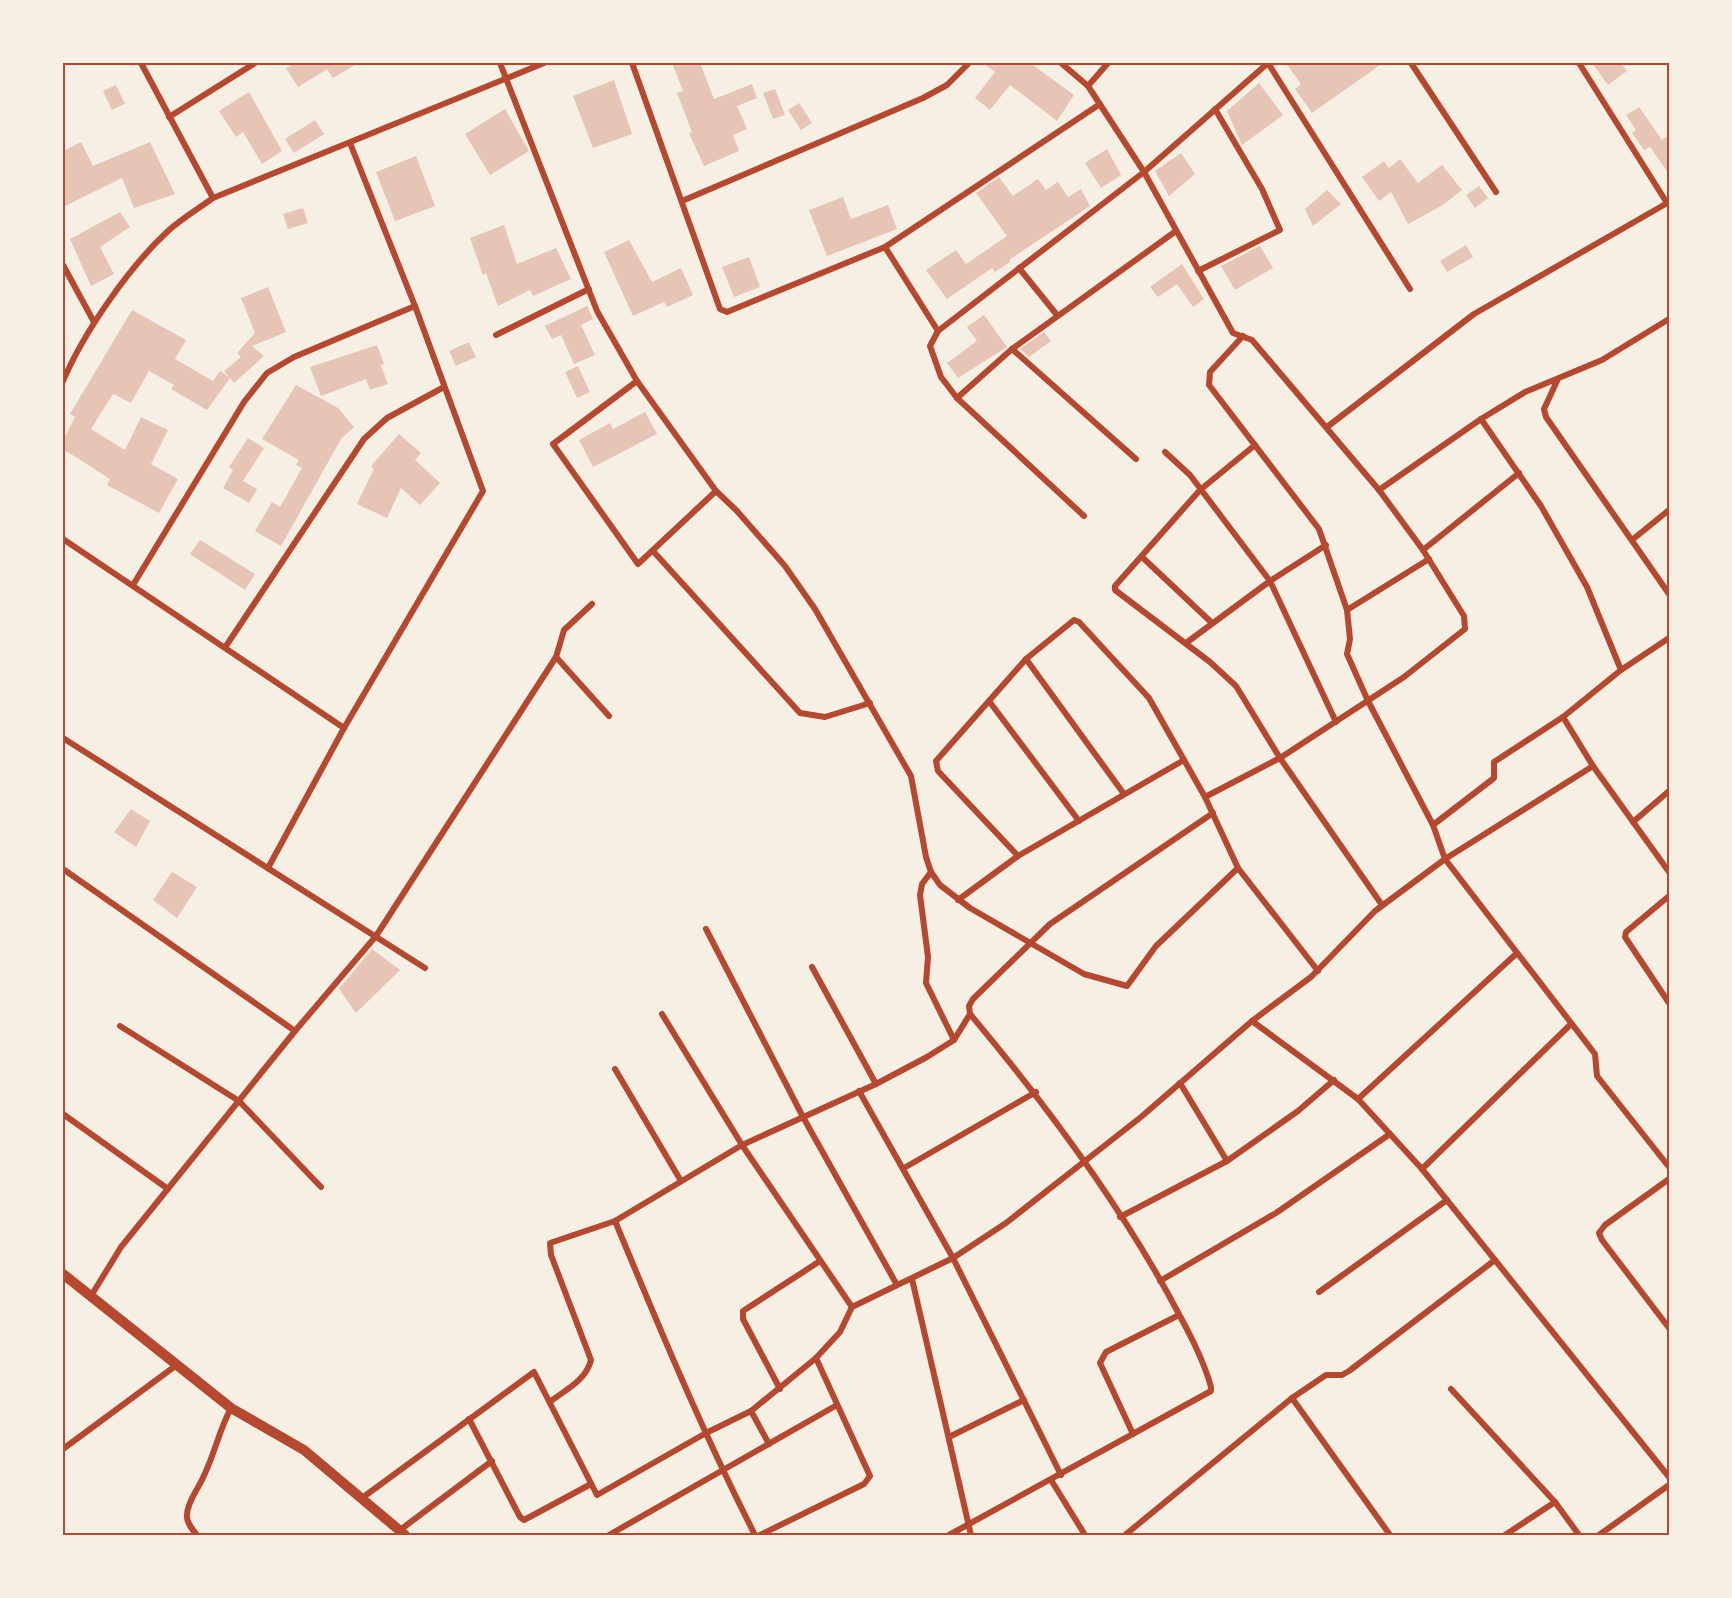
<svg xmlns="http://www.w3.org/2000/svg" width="1732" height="1598" font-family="'PT Sans',sans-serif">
	<rect width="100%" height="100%" fill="#f6efe4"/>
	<g fill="#e6c5b7">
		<polygon points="295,63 358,63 333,78 327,69 298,87 286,68"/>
		<polygon points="672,63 700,63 714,99 752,84 757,98 737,106 747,129 733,135 739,151 704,166 689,133 692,132 677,93 683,91"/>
		<polygon points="983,63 1030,63 1074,95 1057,121 1010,85 990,110 975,98 995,72"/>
		<polygon points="1286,63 1383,63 1312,113 1295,89 1301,84"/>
		<polygon points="1592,63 1621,63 1627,71 1608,85"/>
		<polygon points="614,80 632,134 593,148 573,96"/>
		<polygon points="1259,83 1283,115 1242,145 1227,111"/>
		<polygon points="116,85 125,104 112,110 103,91"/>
		<polygon points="775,89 785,115 773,119 763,93"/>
		<polygon points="249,92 282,151 262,164 243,132 236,137 219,111"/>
		<polygon points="799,103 812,123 801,130 788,110"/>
		<polygon points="1639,107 1662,140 1669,135 1669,174 1650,147 1644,150 1632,133 1636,130 1626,115"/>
		<polygon points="505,109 529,151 490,175 465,134"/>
		<polygon points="315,120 324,134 294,153 285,139"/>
		<polygon points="81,142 93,166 150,142 175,194 134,208 122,178 63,207 63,151"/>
		<polygon points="1107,149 1121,175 1101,188 1085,163"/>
		<polygon points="1181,153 1195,174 1169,196 1155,171"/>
		<polygon points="416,156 435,206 395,221 376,172"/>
		<polygon points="1400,159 1418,183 1442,165 1462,190 1443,205 1408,224 1391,192 1379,201 1362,177 1384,161 1389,168"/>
		<polygon points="999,177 1013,196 1038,179 1046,190 1058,182 1068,197 1081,189 1090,206 1009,260 1010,262 995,272 992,268 947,299 926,270 956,250 966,264 1007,236 976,193"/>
		<polygon points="1479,186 1488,198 1475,208 1466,195"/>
		<polygon points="1327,190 1341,204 1313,226 1305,209"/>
		<polygon points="843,197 851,219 888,205 897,229 827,256 809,210"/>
		<polygon points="303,208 308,223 288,229 283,214"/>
		<polygon points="120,212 130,227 100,247 114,274 91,286 70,239"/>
		<polygon points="504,225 517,264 556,248 571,279 533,296 530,290 498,306 486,273 483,275 470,238"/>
		<polygon points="629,240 652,282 681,268 693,295 667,307 664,302 633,316 604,252"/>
		<polygon points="1466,245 1473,257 1447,272 1440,261"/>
		<polygon points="1260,246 1273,268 1235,290 1221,266"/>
		<polygon points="749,257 760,287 734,297 722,267"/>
		<polygon points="1182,264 1204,299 1193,307 1177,284 1158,297 1150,287"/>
		<polygon points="268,287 286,332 252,346 264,356 234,383 230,378 207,410 171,389 174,385 149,371 131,403 113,394 91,429 125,450 141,417 168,430 151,464 178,479 159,513 107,485 110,479 63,449 63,440 75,417 70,414 132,310 186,340 175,359 213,381 220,371 229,377 224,371 241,357 237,353 255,333 241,298"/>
		<polygon points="587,306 593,319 581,325 595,355 574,364 561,335 552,339 545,326"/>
		<polygon points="984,315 1007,347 958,378 947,363 977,341 967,327"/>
		<polygon points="1044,332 1051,341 1029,357 1020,349"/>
		<polygon points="469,342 476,357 456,366 449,351"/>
		<polygon points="377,345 384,364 381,366 388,384 370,390 366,379 321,396 310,367"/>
		<polygon points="578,366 590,392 577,398 565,372"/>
		<polygon points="296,385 338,408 354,427 341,439 281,546 255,531 272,502 280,507 302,468 296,465 299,460 262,439"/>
		<polygon points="645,412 657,434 593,467 579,440 610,423 613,429"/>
		<polygon points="399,434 421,453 415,460 440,483 420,505 401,488 387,518 357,504 374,469 371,466"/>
		<polygon points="248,438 264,448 243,481 257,489 249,503 223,488 233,470 229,467"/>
		<polygon points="200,540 255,574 245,590 190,554"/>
		<polygon points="131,809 150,821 136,847 114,832"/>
		<polygon points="172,872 197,887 177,918 153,900"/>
		<polygon points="372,949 400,970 356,1013 339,989"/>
	</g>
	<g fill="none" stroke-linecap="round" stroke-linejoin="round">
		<g stroke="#b5482f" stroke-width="6">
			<polyline points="141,63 213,198"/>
			<polyline points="500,63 597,311 637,381 716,491 737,511 785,566 815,609 911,776 926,857 931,872 940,885 970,908 1084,974 1127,986 1156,946 1238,868"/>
			<polyline points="632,63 720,309 727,312 885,247 1100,104"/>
			<polyline points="1061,63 1088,86 1144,172 1233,333 1252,340 1379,490 1423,550 1464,616 1465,629 1404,677 1280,758 1205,797"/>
			<polyline points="1268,63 1410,289"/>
			<polyline points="1411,63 1496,192"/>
			<polyline points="1579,63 1667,203"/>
			<polyline points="1088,86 1108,63"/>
			<polyline points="169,117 255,63"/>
			<polyline points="682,201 923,98 947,85 969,63"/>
			<polyline points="885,247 938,331"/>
			<polyline points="63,265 94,322"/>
			<polyline points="1019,268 1057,315"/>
			<polyline points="1198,271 1280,230 1262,189 1215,109"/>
			<polyline points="496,335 589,289"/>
			<polyline points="1243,336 1210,372 1209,385 1319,529 1347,610 1350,639 1347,654 1368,701 1433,825 1445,859 1595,1054 1597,1076 1669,1167"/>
			<polyline points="1012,349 1136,459"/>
			<path d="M63,381C84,332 129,267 168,231C181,219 198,209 213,198L544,63"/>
			<polyline points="637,381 553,444 638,564 716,491"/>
			<polyline points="1557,381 1544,409 1546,417 1669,594"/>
			<polyline points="957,398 1012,349 1176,231"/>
			<polyline points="1481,419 1541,506 1587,587 1621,670"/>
			<polyline points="1327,427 1474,314 1669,202"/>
			<polyline points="1255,445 1200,490 1115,586 1115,590 1210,662 1236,686 1280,758 1382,905"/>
			<polyline points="1165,452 1190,475 1270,581 1336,722"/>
			<polyline points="1379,490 1481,419 1525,392 1602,360 1669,319"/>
			<polyline points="1084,516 957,398 941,377 930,346 938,331 1144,172 1268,63"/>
			<polyline points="63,539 344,728"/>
			<polyline points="1632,540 1669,510"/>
			<polyline points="1423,550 1519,473"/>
			<polyline points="653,551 800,713 825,717 870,703"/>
			<polyline points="1142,557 1211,622"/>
			<polyline points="133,585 244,402 267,373 294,357 415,306"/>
			<polyline points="1347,610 1429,559"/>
			<polyline points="1186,643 1270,581 1326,545"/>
			<polyline points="226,646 364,439 387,418 444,387"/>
			<polyline points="556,657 609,716"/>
			<polyline points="1026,659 1124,794"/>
			<polyline points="989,701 1079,821"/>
			<polyline points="1563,717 1593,766 1669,872"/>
			<polyline points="63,738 425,968"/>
			<polyline points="1633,822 1669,791"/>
			<polyline points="1433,825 1494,778 1494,762 1563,717 1621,670 1669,638"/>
			<polyline points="1018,856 938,771 936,761 1026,659 1074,620 1079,622 1149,698 1205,797 1238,868 1318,971"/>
			<polyline points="268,868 344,728 483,491 415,306 350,143"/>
			<polyline points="63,869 295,1031"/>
			<polyline points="931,872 922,884 920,895 928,957 926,983 954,1040"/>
			<polyline points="1669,896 1626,932 1625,937 1669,1003"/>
			<polyline points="958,900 1018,856 1184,760"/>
			<polyline points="706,929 803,1117 897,1285"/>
			<polyline points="812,967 876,1084"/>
			<polyline points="662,1014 742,1145 852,1307"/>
			<polyline points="1252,1021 1358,1099 1422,1169 1669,1477"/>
			<polyline points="120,1026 239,1101 321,1187"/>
			<polyline points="615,1069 681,1181"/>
			<polyline points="1180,1083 1227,1161"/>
			<polyline points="859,1091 953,1258 1061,1475"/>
			<polyline points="1358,1099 1516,954"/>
			<polyline points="63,1114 168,1189"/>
			<polyline points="904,1168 1036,1092"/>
			<polyline points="1422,1169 1571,1024"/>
			<polyline points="1669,1179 1605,1225 1599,1233 1602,1240 1669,1328"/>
			<polyline points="1120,1217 1227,1161 1298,1111 1334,1080"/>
			<path d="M615,1221C659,1327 703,1433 755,1535"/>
			<polyline points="912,1279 971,1535"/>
			<polyline points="1160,1281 1276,1213 1390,1134"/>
			<polyline points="1319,1292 1447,1200"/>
			<polyline points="91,1296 121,1247 295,1031 376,936 556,657 564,630 592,604"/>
			<polyline points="780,1389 743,1319 743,1311 820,1261"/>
			<polyline points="1451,1389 1555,1502 1579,1535"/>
			<polyline points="1292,1398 1390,1535"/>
			<path d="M551,1401C567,1389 586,1380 591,1360L551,1255L550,1243L615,1221L742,1145L876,1084L927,1057L954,1040L970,1014L969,1006L973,999L1050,924L1213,813"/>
			<polyline points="751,1411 769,1444"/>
			<polyline points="469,1419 520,1517 524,1520 591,1484"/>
			<polyline points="1133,1434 1100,1363 1106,1352 1179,1315"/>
			<polyline points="949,1437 1024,1400"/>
			<polyline points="63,1449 178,1364"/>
			<polyline points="1051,1480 1085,1535"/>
			<polyline points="362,1498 534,1372 597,1495 706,1433 751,1411 816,1358 840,1332 852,1307 953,1258 1006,1223 1141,1117 1252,1021 1311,977 1375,911 1445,859 1593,766"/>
			<polyline points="400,1530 492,1461"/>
			<path d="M197,1535C192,1529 186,1522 187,1515C187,1506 193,1496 197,1489C213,1463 217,1434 231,1408"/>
			<polyline points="609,1535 837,1405"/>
			<polyline points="760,1535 864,1484 870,1476 816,1358"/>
			<path d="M949,1535L1211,1391V1387C1202,1354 1183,1322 1167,1292C1112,1193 1043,1101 970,1014"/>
			<polyline points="1125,1535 1292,1398 1326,1375 1342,1375 1349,1371 1495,1260"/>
			<polyline points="1505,1535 1555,1502"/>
			<polyline points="1599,1535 1669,1485"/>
		</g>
		<polyline stroke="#b5482f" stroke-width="10" points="63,1274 231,1408 304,1450 405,1535"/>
	</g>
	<rect width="1732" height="1598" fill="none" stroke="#f6efe4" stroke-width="129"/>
	<rect x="64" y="64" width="1604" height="1470" fill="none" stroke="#b5482f" stroke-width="2"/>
</svg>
